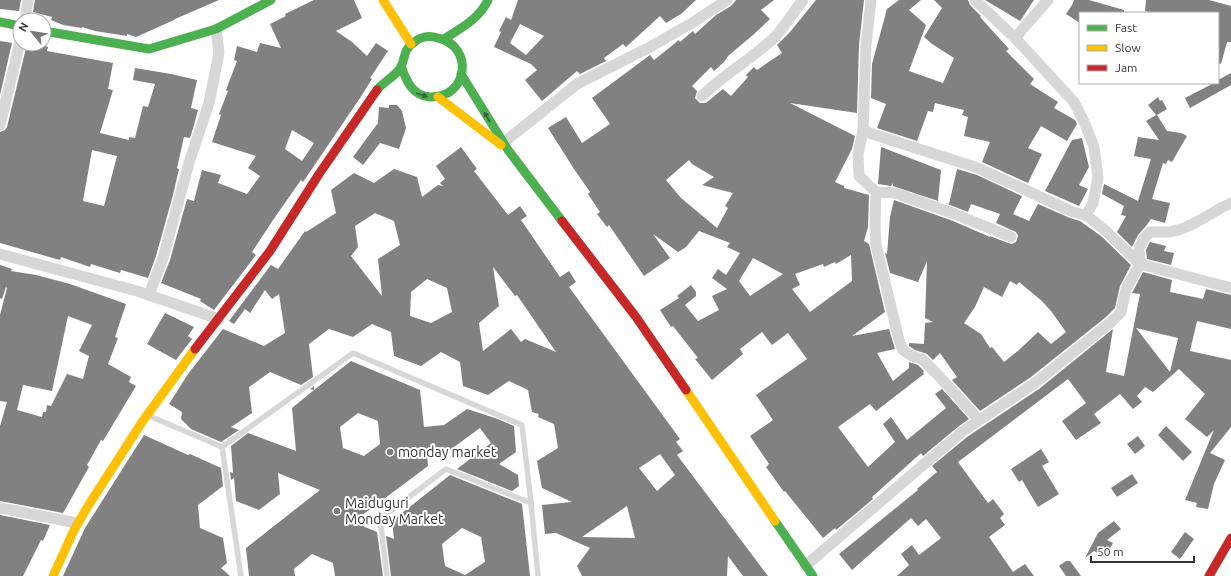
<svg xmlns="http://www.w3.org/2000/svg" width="1231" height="576" font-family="Ubuntu,sans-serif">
	<rect width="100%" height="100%" fill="#fff"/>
	<g fill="#818181" fill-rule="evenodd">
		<polygon points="0,0 21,0 19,11 0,9"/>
		<polygon points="35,0 219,0 175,19 174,20 136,37 127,34 127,36 95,31 82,27 82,28 63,25 51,20 52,17 33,12"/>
		<path d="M314,0H354L362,18L336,31L352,42L367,56L376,43L388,51L370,78L372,79L360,98L303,182L301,180L273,220L252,252L256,255L214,310L200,301L201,299L161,283L170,260L187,199L194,201L202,170L221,175L218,183L247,194L260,176L248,168L256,156L212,142L221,115L219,114L228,91L226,90L237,61L234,60L237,46L257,52L260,43L281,48L270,24L286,16L285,14ZM292,130L314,143L302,161L285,149Z"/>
		<path d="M518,0H696L681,14L666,23L660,16L626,47L623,44L604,58L606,61L580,74L577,71L542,101L525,80L537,70L531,64L494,47L501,32L499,31L506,17L511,20ZM520,24L544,36L526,55L510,43Z"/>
		<path d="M736,0H774L761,10L770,19L753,35L728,56L724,62L714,71L711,67L692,86L697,91L695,98L700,103H706L723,89L731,96L748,77L746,75L754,67L757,70L782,53L777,45L790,32L816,0H864L859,45L857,113L790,103L855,136L852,149L835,182L844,186V188L869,195L868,227L864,241L869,244L885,312L852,336L889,329L895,349L877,353L893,381L909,368V362L918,365L924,371L923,372L924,374L876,411L870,404L838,427L868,467L895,442L883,424L891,417L907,440L946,408L935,394L942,389L969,419L959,426L923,456L921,453L872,497L873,499L836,530L835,528L823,538L785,491L784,492L766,467L769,464L750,436L773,420L756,395L807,359L788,333L772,345L762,332L740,349L743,354L712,380L695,359L698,358L673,326L671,327L660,310L679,298L677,296L691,285L696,292V296L685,305L698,321L719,310L712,296L727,289L712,278L718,269L726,275L740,253L727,247L730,243L699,231L686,247L678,252L653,234L670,258L644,276L609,225L607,227L597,214L600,212L588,194L590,192L574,169L548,128L566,117L582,143L610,124L592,98L650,55L654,60L679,40L680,42L693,31L695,34L716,15L731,6ZM689,160L692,164L714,177L702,185L733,193L725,206L728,208L717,228L681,198L666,180ZM851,255L852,281L810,312L792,289L800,285L795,274L823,264L824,267L835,262L836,264ZM753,258L783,274L750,296L739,281Z"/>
		<polygon points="899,0 921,0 909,10 926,25 909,71 943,83 954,58 932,44 924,37 942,8 934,0 968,0 970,5 981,16 980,17 1009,49 1006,51 1034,79 1030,84 1058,102 1054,108 1075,120 1077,124 1067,141 1041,126 1028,148 1042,154 1028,183 982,162 990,142 964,136 968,117 962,115 964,110 935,103 933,112 928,111 917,141 877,128 886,104 871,98 872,64 887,9"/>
		<polygon points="985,0 1034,0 1020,21"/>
		<polygon points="1074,0 1089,0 1124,10 1124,13 1080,13 1080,23 1066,14 1072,5"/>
		<polygon points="1146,0 1209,0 1231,6 1231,42 1227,42 1221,64 1218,63 1218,13 1153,13 1145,11"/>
		<polygon points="0,41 12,43 0,95"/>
		<path d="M27,44H39L48,47L47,51L113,63L108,89L113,90L100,133L129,140V137L135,138L143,106L148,107L155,84L133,80L135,68L171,74L197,80L191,108L198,110L194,125L190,138L184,137L177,168L179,169L173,195L156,256L148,278L121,270L120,273L91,264L90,267L61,257L60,260L0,243V132L5,130L7,127ZM92,150L117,156L104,206L83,201Z"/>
		<polygon points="1231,73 1231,85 1190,108 1185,98 1214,83 1218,83 1218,80"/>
		<polygon points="1158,97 1160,101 1162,100 1167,109 1157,115 1167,131 1181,133 1187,136 1172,162 1168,160 1166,164 1163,163 1152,199 1170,203 1165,223 1151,219 1146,226 1138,235 1132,247 1117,232 1126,216 1121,215 1124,206 1102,194 1104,184 1138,201 1151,159 1134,156 1138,137 1159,140 1146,121 1156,115 1148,105"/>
		<polygon points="389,105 397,105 402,111 406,128 399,149 380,143 363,165 353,157 378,123 379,107 389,108"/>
		<polygon points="1082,138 1089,167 1079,185 1088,189 1079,206 1045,191 1072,140"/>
		<path d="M461,147L477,169L474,171L508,215L520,206L527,216L521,220L560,277L569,271L576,282L569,287L680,439L676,442L683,451L677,455L768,576H743L728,556L727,576H582L577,566L590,548L556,533L545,534L542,505L572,502L542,488L537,461L558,448L554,424L538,417L539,414L532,412L528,390L509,381L488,395L463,386L460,362L441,352L421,366L394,356L391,332L372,324L353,337L329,329L309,344L313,377L301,385L270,372L249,387L252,413L231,427L239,430L221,442L191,429L181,419L182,412L169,404L188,374L223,329L264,346L285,333L279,294L272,299L265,290L250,313L245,309L234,324L229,321L271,265L278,269L305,231L306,232L336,213L331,190L354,173L374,183L394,169L417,177L422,197L438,185L443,186L440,183L445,179L436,166ZM375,213L394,221L400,245L378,259L382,296L351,256L358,247L355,226ZM493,267L515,296L517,295L556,352L525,339L521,342L511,329L483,351L479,323L499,306ZM427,279L447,288L452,312L431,323L410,316L411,292ZM660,454L675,475L657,491L639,468ZM627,506L635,538L582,537Z"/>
		<polygon points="881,147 941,170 938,201 893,186 893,183 891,186 878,184"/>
		<path d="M957,169L977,175L1022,196L1013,214L1029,221L1038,204L1070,218L1080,221L1101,236L1131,265L1120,286L1115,308L1106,317L1031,377L980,411L952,380L957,377L940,353L933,360L927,354L915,350L909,346V343L924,344L925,323L933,322L925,318L927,261L918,282L890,273L885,253L887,254L890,217L894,200L953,221L990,237V236L1008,243L1012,244L1016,242L1018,236L1016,232L996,223L1000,214L971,204L968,212L945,203L949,204ZM1010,281L1017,285L1019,282L1042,301L1051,311L1066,332L1051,344L1038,332L1019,350L1004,362L992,347L990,348L981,334L964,323L975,307L984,287L1002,297Z"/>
		<polygon points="1150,242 1166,246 1164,251 1174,253 1171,265 1147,259 1146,250"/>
		<path d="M0,265L12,269L11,271L36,275L70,284L126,304L115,337L118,338L108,364L131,377L129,382L136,386L103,441L101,440L87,465L89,467L63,513L0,501V426L7,402L0,401V315L7,288L6,287L2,299L0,298ZM68,316L92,325L79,351L89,356L83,379L67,374L51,406L47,405L46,412H43L42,417L17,410L23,385L52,391Z"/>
		<path d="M1143,272L1172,280L1170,292L1203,299L1206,289L1231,295V329L1197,321L1190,351L1231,360V427L1210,453L1225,460L1214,484L1208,509L1196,507L1197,503L1185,500L1214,430L1207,437L1185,419L1205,394L1179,369L1153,392L1145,387L1137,396L1142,402L1133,409L1120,394L1094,414L1101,423L1076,440L1062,421L1086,403L1068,379L958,462L988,503L993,499L1004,514L1000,518L1005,525L989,537L1013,572L1025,564L1034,576H897L909,565L901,554L912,545L919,555L941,538L926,519L918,526L911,518L852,570L839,554L918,490L917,489L937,472L932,466L967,437L1039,389L1113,329L1106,372L1124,376L1140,294L1132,293ZM1136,328L1178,338L1170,372Z"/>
		<polygon points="165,313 194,327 188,336 192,339 176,360 147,344"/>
		<path d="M351,361L420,390L424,427L444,425L467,409L495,418L514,426L516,452L499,464L518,475L519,486L512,491L457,469L491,443L480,428L439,458L427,453L428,466L353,522L377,532L383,576H335L333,563L312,554L294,569L295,576H249L246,548L320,490L278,473L280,494L259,510L236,501L234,478L231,480L230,472L233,473L231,446L248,433L296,451L292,408L314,390L310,389L314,386V390ZM358,413L378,421L380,444L364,456L343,448L340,427Z"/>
		<polygon points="1166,426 1192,452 1183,461 1158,435"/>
		<polygon points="144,435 188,455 190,454 221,468 223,486 198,505 200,528 223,538 227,563 221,568 230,576 63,576 85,528"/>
		<polygon points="1138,436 1145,446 1135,454 1127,444"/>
		<polygon points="1041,449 1049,462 1042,466 1059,494 1038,507 1022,480 1019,482 1011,469"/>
		<polygon points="1132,474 1138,483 1117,497 1111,488"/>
		<path d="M450,475L522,504L530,576H391L386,536L394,539L392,521ZM462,528L481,537L485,562L465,575L445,566L442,544Z"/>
		<polygon points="0,515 50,525 43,541 41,540 23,576 0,576"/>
		<polygon points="1114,521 1121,529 1107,540 1113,543 1105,557 1094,551 1085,558 1098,533"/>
		<polygon points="1185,532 1194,539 1180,559 1171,552"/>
		<polygon points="1066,561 1070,561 1081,576 1066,576 1059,566"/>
	</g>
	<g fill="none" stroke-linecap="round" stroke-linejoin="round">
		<g stroke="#d7d7d7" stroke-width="5.5">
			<polyline points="147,415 222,447 353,353 522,425 531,503"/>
			<polyline points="222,447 241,576"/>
			<polyline points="387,576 380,519 446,469 531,503 538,576"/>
		</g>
		<g stroke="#d7d7d7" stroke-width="11">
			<polyline points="871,0 866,45 863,131 858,154 859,176 876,192 895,193 955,214 1011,237"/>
			<polyline points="975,0 1016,39 1074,102 1085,124 1094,147 1098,177 1093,203 1086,215 1106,231 1140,264 1231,288"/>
			<polyline points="25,20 28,0"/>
			<polyline points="1016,39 1020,32 1048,0"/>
			<path d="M702,96C725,73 754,58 777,35C786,24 794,11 803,0"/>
			<polyline points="0,125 20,42"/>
			<polyline points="863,131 978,168 1073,212 1086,215"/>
			<polyline points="503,143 577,84 650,47 692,23 727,0"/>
			<polyline points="876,192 875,226 876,245 899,340 903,350 912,356 922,359 937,374 979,420"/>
			<polyline points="0,254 137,291 219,319"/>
			<polyline points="149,295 163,258 189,163 209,103 219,53 216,29"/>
			<polyline points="0,508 77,523"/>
			<path d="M805,566L963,431L1035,383L1111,322L1121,312L1126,289L1140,264L1139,249L1144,238L1150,232C1156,232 1163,232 1169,232C1191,229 1211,212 1231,203"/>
		</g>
		<g stroke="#4caf50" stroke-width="9">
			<polyline points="0,22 20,26"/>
			<polyline points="44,31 149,49 216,29 271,0"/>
			<path d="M444,39C461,28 479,19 488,0"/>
			<polyline points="461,74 508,150 562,221"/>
			<path d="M377,90C383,82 396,76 401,67C405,58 404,49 413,43C420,37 429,35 438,38C474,46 469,98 430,97C412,96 406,80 401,66"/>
			<polyline points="775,521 813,576"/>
		</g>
		<g stroke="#ffc107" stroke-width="9">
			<polyline points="383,0 411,44"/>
			<polyline points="438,97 501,145"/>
			<polyline points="686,390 775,521"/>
			<polyline points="53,576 74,530 88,506 142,422 195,349"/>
		</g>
		<g stroke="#c62828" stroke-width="9">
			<polyline points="562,221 636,317 686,390"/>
			<polyline points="195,349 270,251 319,174 377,90"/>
			<polyline points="1209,576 1231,538"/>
		</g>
	</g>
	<defs><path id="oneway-solid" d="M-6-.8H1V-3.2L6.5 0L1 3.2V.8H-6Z"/></defs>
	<g fill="#3c5e3d">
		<use href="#oneway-solid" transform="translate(422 95) rotate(18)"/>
		<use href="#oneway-solid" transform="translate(487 117) rotate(-121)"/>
	</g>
	<g fill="#7a7a7a" stroke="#fff" stroke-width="1.5">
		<circle cx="390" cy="452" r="4"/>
		<circle cx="337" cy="511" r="4"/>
	</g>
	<g text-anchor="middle" stroke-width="4" stroke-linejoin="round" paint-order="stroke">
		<g font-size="14" fill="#333" stroke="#fff" text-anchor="start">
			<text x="398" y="457">monday market</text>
			<text x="345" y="508">Maiduguri<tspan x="345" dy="16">Monday Market</tspan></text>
		</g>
	</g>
	<rect x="1079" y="12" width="140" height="72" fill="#ffffff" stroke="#adadad"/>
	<rect x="1087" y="25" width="20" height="6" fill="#4caf50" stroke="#adadad"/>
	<text x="1115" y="32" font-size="12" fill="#333333">Fast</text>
	<rect x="1087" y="45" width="20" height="6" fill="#ffc107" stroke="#adadad"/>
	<text x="1115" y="52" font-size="12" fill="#333333">Slow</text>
	<rect x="1087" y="65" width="20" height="6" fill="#c62828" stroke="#adadad"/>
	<text x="1115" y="72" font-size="12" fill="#333333">Jam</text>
	<g transform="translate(32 32) rotate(300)"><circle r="19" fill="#ffffff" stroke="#adadad"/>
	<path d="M0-3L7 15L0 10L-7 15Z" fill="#7a7a7a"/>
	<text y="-6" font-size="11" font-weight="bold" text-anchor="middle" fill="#333333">N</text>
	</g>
	<path d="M1091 556v6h103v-6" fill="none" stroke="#333333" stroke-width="2"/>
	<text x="1097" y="556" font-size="12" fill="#333333" stroke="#ffffff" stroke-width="3" paint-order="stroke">50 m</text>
</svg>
